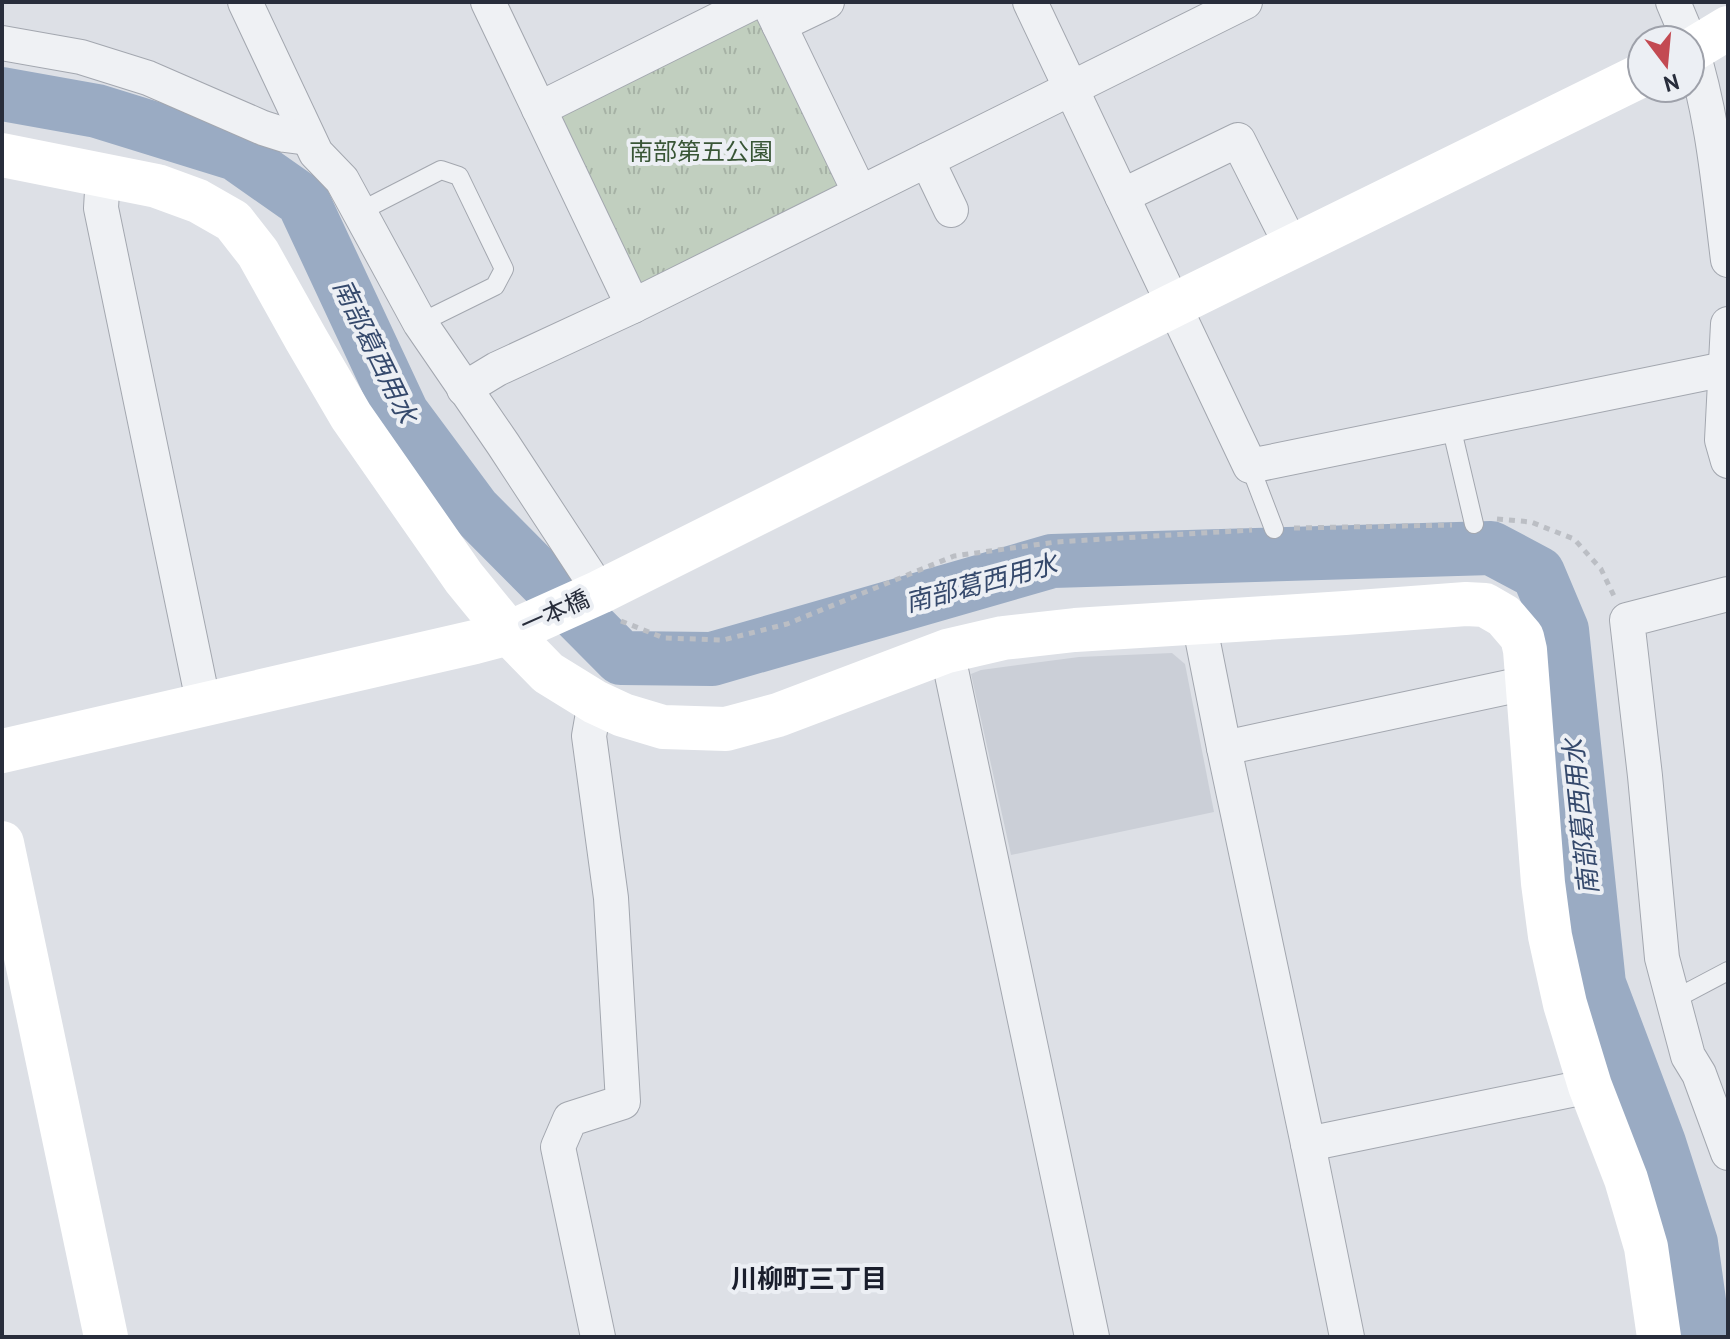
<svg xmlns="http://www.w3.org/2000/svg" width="1730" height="1339" font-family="'PT Sans','Noto Sans JP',sans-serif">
	<defs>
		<pattern id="park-tufts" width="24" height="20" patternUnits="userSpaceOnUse" patternTransform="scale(2)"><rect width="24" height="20" fill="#c1cfbf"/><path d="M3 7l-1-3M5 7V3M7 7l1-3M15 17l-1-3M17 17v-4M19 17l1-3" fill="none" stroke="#a6b2a5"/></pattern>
	</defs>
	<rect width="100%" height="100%" fill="#dde0e6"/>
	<polygon fill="#cbcfd7" points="1172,653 1185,664 1214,812 1011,855 971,674 981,670 1079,657"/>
	<polygon fill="url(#park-tufts)" points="764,11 849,188 638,293 554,116"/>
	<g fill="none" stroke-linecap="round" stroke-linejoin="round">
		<polyline stroke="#9aabc3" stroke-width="54" points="2,94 97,111 236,154 303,201 402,413 474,510 621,658 712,659 1052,561 1491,548 1538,573 1562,630 1599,984 1659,1143 1691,1243 1704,1337"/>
		<defs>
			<g id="lane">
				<polyline points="359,212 441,170 459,176 504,269 495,286 420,323"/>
				<polyline points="1451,426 1474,524"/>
				<polyline points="1250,466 1274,529"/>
				<polyline points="1673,1000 1728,971"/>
			</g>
			<g id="street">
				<polyline points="245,2 316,153 342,180 420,323 503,444 600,592"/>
				<polyline points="488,2 633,306"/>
				<polyline points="768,2 860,193"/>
				<polyline points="1030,2 1250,466 1725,369"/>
				<polyline points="1673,2 1689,40"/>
				<polyline points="779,25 827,2"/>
				<polyline points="2,43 81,57 148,78 263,128 285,135 308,138"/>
				<path d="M1690,44C1713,114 1719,188 1728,260"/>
				<polyline points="539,109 754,2"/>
				<polyline points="927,160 951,210"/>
				<polyline points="103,175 101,208 204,706"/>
				<polyline points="1122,196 1238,140 1292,247"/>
				<polyline points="1728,324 1722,440 1728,461"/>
				<polyline points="464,389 497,369 633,306 1245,2"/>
				<polyline points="1728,594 1627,620 1645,776 1662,958 1688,1056 1699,1074 1728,1153"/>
				<polyline points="1199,622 1224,748 1308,1144 1347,1337"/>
				<polyline points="947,651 1092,1337"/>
				<polyline points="595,702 589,736 611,898 623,1102 570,1119 558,1147 598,1337"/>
				<polyline points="1224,748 1527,683"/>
				<polyline points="1308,1144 1590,1086"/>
			</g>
		</defs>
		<use href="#lane" stroke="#a3a7af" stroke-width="20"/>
		<use href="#street" stroke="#a3a7af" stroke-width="36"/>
		<g stroke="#bbbec4" stroke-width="5" stroke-dasharray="6 6" stroke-linecap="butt">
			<polyline points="1497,519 1531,522 1574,539 1601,569 1614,596"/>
			<polyline points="1294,528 1452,525"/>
			<polyline points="621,621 664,638 723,640 787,624 954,556 1056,542 1252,530"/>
		</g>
		<use href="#lane" stroke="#eff1f4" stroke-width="18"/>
		<use href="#street" stroke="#eff1f4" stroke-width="34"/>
		<g stroke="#fff" stroke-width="44">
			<polyline points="1690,51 1728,28"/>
			<polyline points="2,155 157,186 198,201 233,221 258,253 306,339 351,416 464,578 509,633 548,673 595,702 623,715 663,727 726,729 778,715 947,651 1003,638 1075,630 1345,613 1466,604 1485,605 1504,616 1522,637 1525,650 1543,883 1550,936 1565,1004 1590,1086 1626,1179 1646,1247 1659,1337"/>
			<polyline points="2,751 475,642 509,633 600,592 1174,305 1642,75"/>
			<polyline points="2,843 106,1337"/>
		</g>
	</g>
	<g text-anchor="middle" stroke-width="8" stroke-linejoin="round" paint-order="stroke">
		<g font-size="24" fill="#395636" stroke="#eceff4">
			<text x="701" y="160">南部第五公園</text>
		</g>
		<g font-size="24" fill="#282d3b" stroke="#eceff4">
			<text transform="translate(555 612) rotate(-24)" y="8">一本橋</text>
		</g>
		<g font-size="26" font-style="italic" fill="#35496c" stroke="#eceff4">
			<text transform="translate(375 351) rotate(64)" y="9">南部葛西用水</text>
			<text transform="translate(981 583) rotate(-15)" y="9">南部葛西用水</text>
			<text transform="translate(1581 817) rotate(-96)" y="9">南部葛西用水</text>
		</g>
		<g font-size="26" font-weight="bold" fill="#1a1e2c" stroke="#eceff4">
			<text x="809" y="1288">川柳町三丁目</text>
		</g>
	</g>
	<rect width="1730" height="1339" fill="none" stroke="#282d3b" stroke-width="8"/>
	<g transform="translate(1666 64) rotate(164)"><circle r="38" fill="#eceff4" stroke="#9ea1aa" stroke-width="2"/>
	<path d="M0-6L14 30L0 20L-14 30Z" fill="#c34a52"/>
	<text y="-12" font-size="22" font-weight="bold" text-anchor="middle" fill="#282d3b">N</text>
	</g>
</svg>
